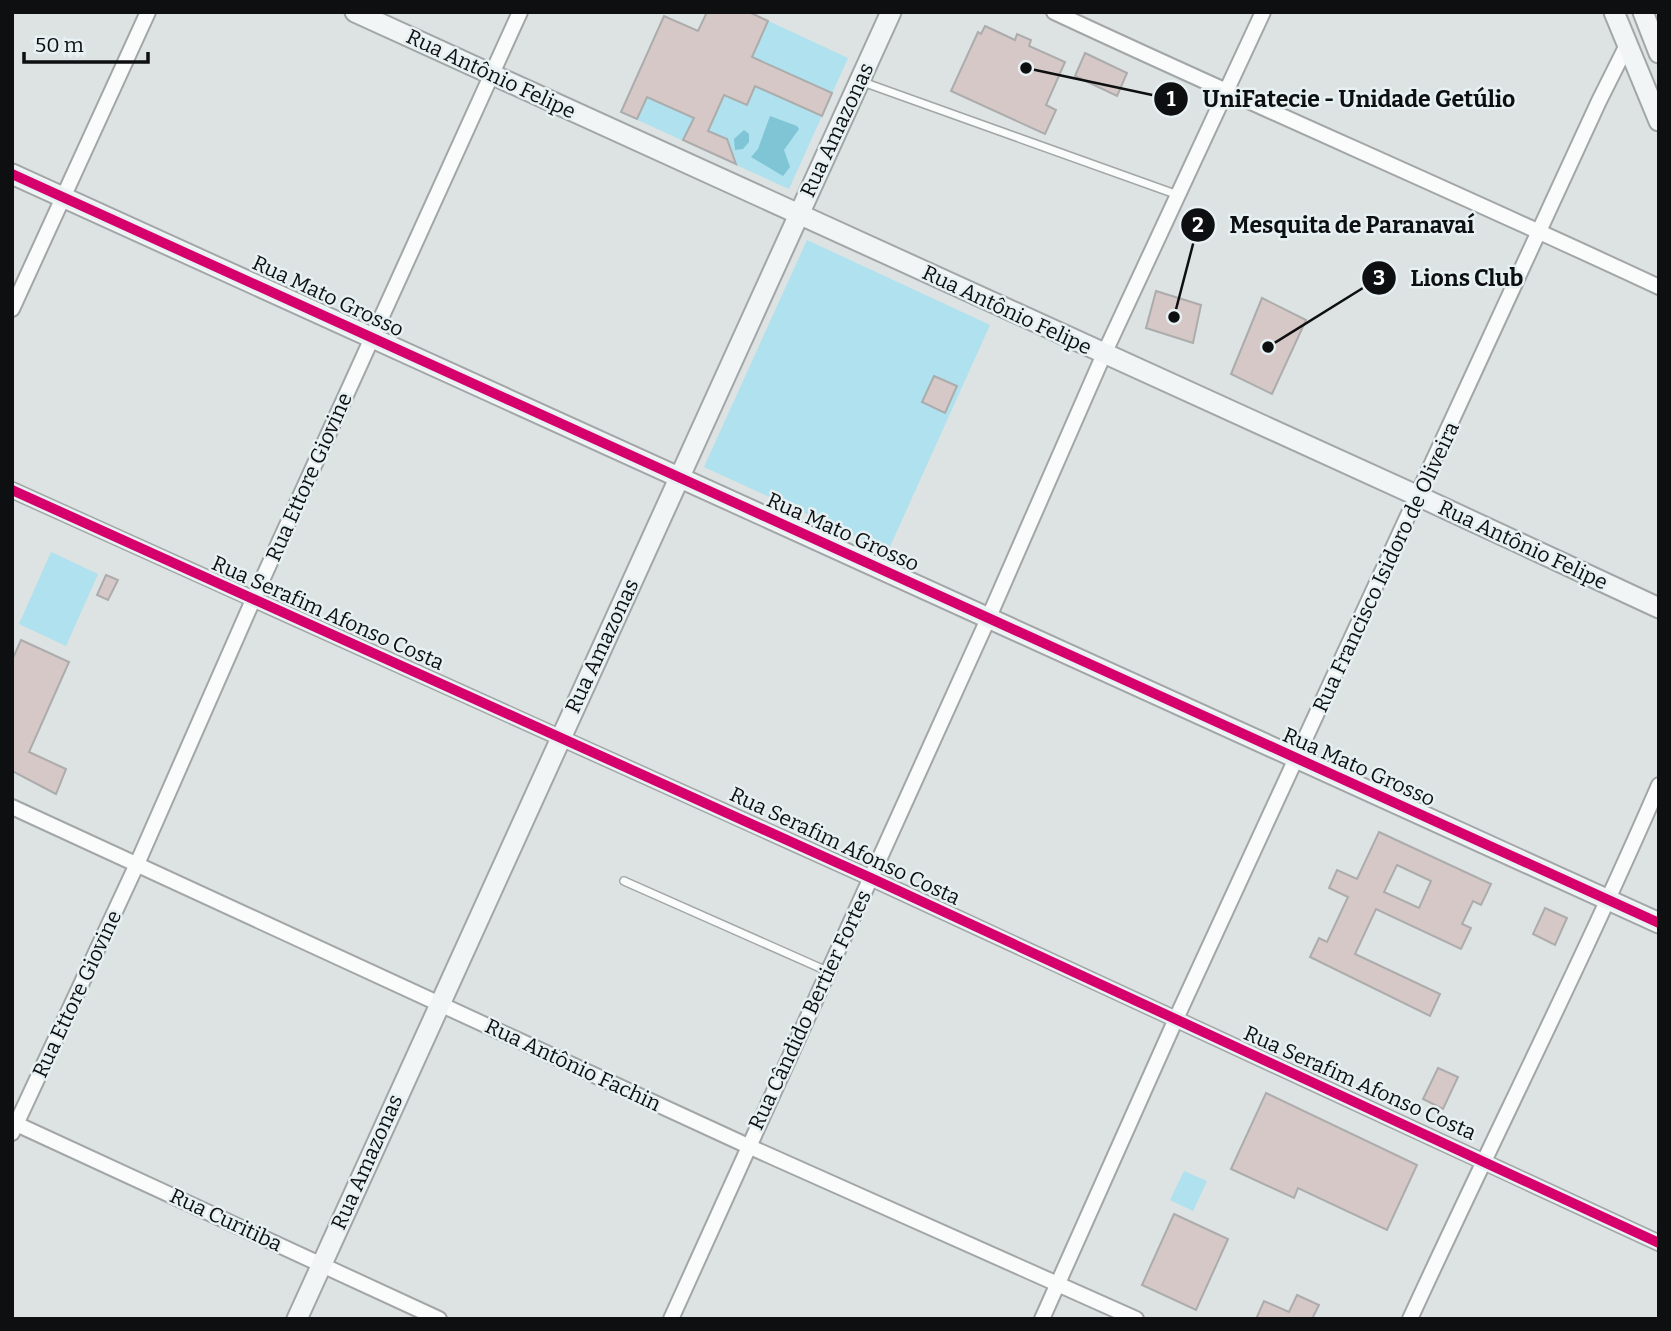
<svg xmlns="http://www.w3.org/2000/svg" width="1671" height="1331" font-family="Bitter,serif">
	<rect width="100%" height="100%" fill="#dde2e2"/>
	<g fill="#afe1ee">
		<polygon points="749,12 848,58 789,189 620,112 664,15 698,31"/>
		<polygon points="807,240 990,325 888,551 704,467"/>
		<polygon points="51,552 98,574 66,646 19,624"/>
		<polygon points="1184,1171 1207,1181 1193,1211 1170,1200"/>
	</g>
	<g fill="#7fc5d5">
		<polygon points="770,116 797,126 799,129 784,150 790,167 783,176 751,157 758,149"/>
		<polygon points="744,130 749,134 749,142 743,149 735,150 734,139"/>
	</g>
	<g fill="#d5c8c7" stroke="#acacac" stroke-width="2" fill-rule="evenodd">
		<polygon points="707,12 749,12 768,21 752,57 832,93 822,116 755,86 747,105 724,95 708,131 727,139 736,164 683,140 694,118 647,97 637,119 621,112 664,16 698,31"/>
		<polygon points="985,26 1015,40 1017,34 1031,40 1029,46 1065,62 1046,105 1056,110 1045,134 951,91 978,32 981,34"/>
		<polygon points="1085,53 1127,73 1117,96 1075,76"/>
		<polygon points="1156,291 1201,305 1193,343 1146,328"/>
		<polygon points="1262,298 1306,320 1272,394 1231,374"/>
		<polygon points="934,376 957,386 945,413 922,402"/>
		<polygon points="106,575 118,580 108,600 97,595"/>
		<polygon points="21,640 69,662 29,752 66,769 56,794 12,771 12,660"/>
		<path d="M1379,832L1491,884L1481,905L1473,901L1462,924L1471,928L1461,949L1376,909L1355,954L1440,994L1430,1016L1310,957L1319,938L1327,942L1348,897L1329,888L1337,870L1357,879ZM1397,865L1431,881L1419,908L1384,892Z"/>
		<polygon points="1545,908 1567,918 1555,945 1533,934"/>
		<polygon points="1438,1068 1458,1077 1443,1109 1423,1099"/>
		<polygon points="1266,1093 1417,1165 1387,1230 1298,1188 1294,1198 1231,1169"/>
		<polygon points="1174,1214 1228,1239 1196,1310 1142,1285"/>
		<polygon points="1297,1295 1319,1305 1312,1319 1256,1319 1264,1301 1289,1312"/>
	</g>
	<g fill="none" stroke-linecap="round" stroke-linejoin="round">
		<defs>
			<g id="lane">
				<polyline points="860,81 1178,195"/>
				<polyline points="624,881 827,971"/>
			</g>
			<g id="street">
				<path d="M1054,12C1255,106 1458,193 1659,287"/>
				<polyline points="12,309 148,12"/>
				<polyline points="12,490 871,878 1659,1243"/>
				<polyline points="12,807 748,1146 1136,1319"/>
				<polyline points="12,1122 439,1319"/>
				<polyline points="12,1133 137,864 253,600 520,12"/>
				<polyline points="671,1319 988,619 1104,354 1263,12"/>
				<polyline points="1042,1319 1175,1021 1599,101 1627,45"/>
				<path d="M1410,1319C1492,1140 1581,965 1659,785"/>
			</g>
			<g id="secondary">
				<polyline points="355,12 1418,496 1659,608"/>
				<polyline points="1614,12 1659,121"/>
				<polyline points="1643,12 1659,53"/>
				<polyline points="12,174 1659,923"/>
				<polyline points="297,1319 891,12"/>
			</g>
		</defs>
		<use href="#lane" stroke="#a2a6a7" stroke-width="10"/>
		<use href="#street" stroke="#a2a6a7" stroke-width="18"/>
		<use href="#secondary" stroke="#a2a6a7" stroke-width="23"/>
		<use href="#lane" stroke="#fafbfb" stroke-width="7"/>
		<use href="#street" stroke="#fafbfb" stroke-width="14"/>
		<use href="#secondary" stroke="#f1f5f6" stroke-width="19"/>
		<defs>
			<g id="cycleway">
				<polyline points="12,174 1659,923"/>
				<polyline points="12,490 871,878 1659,1243"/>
			</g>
		</defs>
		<use href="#cycleway" stroke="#e7f0f2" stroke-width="15"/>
		<use href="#cycleway" stroke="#d6006c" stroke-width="10"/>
	</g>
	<g text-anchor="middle" stroke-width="5" stroke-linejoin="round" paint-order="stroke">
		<g font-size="21" fill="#0d0f10" stroke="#e7f0f2">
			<text transform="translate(491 74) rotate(25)" y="7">Rua Antônio Felipe</text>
			<text transform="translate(837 130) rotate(-65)" y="7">Rua Amazonas</text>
			<text transform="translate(328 296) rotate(25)" y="7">Rua Mato Grosso</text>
			<text transform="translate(1007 310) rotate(25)" y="7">Rua Antônio Felipe</text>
			<text transform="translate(309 477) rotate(-66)" y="7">Rua Ettore Giovine</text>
			<text transform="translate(843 532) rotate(24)" y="7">Rua Mato Grosso</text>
			<text transform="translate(1523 545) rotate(25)" y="7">Rua Antônio Felipe</text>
			<text transform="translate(1386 567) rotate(-65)" y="7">Rua Francisco Isidoro de Oliveira</text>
			<text transform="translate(328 613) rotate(24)" y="7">Rua Serafim Afonso Costa</text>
			<text transform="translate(602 646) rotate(-65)" y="7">Rua Amazonas</text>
			<text transform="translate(1359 767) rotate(24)" y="7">Rua Mato Grosso</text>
			<text transform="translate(845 846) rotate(25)" y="7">Rua Serafim Afonso Costa</text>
			<text transform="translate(77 994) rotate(-65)" y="7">Rua Ettore Giovine</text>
			<text transform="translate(810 1010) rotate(-65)" y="7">Rua Cândido Bertier Fortes</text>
			<text transform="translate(573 1065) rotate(25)" y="7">Rua Antônio Fachin</text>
			<text transform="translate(1360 1083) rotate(24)" y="7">Rua Serafim Afonso Costa</text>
			<text transform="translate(367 1162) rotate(-66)" y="7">Rua Amazonas</text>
			<text transform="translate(226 1220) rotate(25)" y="7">Rua Curitiba</text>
		</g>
	</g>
	<path fill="none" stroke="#0d0f10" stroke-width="2.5" d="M1026 68L1171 99M1174 317L1198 225M1268 347L1379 278"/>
	<g fill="#0d0f10" stroke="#e7f0f2" stroke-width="2.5">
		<circle cx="1026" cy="68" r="7"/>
		<circle cx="1174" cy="317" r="7"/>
		<circle cx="1268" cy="347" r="7"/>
		<circle cx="1171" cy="99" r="18"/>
		<circle cx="1198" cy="225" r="18"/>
		<circle cx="1379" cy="278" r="18"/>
	</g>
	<g font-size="21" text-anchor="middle" font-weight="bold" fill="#fff">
		<text x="1171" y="106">1</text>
		<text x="1198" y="232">2</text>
		<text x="1379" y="285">3</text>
	</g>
	<g font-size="23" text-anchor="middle" font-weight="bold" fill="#0d0f10" stroke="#e7f0f2" stroke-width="5" stroke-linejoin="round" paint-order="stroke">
		<text x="1359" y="107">UniFatecie - Unidade Getúlio</text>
		<text x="1352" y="233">Mesquita de Paranavaí</text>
		<text x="1467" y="286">Lions Club</text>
	</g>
	<rect width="1671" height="1331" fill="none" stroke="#0d0f10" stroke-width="28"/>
	<path d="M24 52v10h124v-10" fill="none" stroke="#0d0f10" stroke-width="3.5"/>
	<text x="35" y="52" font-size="21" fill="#0d0f10" stroke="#e7f0f2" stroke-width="5" paint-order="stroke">50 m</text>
</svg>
